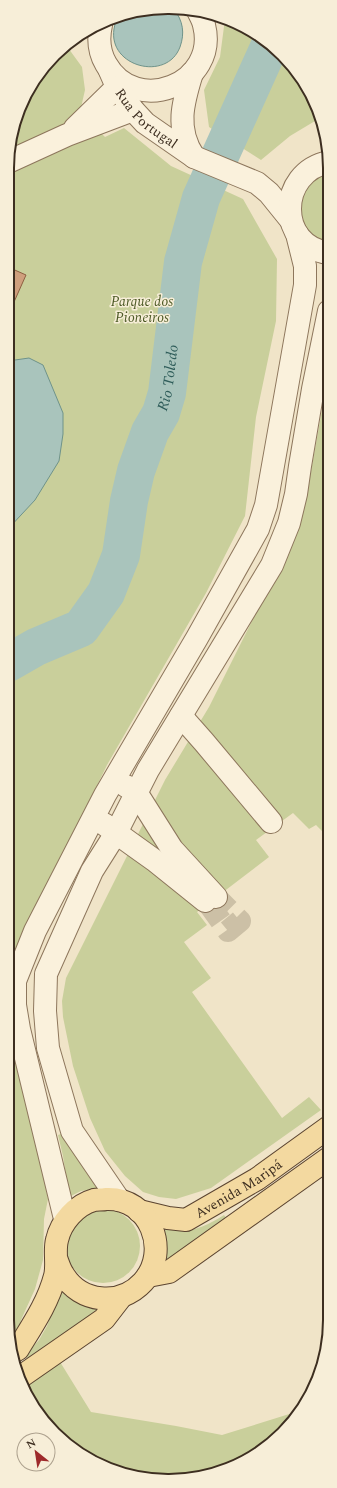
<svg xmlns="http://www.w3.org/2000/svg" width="337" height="1488" font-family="Spectral,serif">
	<rect width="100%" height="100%" fill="#f0e4c8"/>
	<g fill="#c9cf9b">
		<polygon points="225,19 240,24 283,54 313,97 320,118 290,136 261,160 209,127 204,90 220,57"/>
		<polygon points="66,45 82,67 85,90 80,112 105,137 124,128 171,166 243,199 277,259 276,321 256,417 245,516 206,593 107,765 7,971 8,147 29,88"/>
		<polygon points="329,167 329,242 319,240 299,224 298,187"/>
		<polygon points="329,371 329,838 316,825 309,829 293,813 256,840 269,857 197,912 207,925 184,942 211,978 192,992 282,1118 309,1097 321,1110 211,1188 176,1199 159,1197 143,1192 125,1176 105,1151 90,1118 73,1066 63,1017 62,1001 66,978 165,780 209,707 291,543 304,510"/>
		<polygon points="7,1001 48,1199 44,1219 43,1260 35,1289 21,1320 18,1349 13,1352 7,1319"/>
		<polygon points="64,1133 100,1188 81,1191 69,1197 63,1156 58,1135"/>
		<circle cx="103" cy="1246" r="37"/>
		<path d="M224,1215L228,1221L160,1269L162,1228C187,1235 203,1228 224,1215Z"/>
		<polygon points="62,1283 109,1304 29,1361 25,1355 39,1340 47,1326"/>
		<polygon points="57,1357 91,1412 176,1426 222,1435 299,1411 267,1447 220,1472 158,1481 97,1464 47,1426 20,1382"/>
	</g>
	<g fill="#a9c4bc" stroke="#6f938a">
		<path d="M174,9C183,21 185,33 180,47C167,82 108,67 114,29C115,25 115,20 117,17C126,9 162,10 174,9Z"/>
		<polygon points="29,358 43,365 63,413 63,434 59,461 35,500 8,529 8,361"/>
	</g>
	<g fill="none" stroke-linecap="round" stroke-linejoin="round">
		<path stroke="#a9c4bc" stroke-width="38" id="s1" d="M8,663L36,647L81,628L106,593L121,555L129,501L136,471L150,432L161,413L167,393L183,262L201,198L270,45"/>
	</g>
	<polygon fill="#cf9f7d" stroke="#8d5f41" points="8,267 26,275 10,311 8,310"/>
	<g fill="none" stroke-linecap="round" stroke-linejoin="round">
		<polyline stroke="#ccc0a6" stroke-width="22" stroke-dasharray="22 11" stroke-linecap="butt" points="208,903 228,931 240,921 216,897"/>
		<defs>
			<g id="minor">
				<path d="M101,25C98,38 99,52 106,64C136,117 219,84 204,25C203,20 200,15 198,11"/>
				<path id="s2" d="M110,71L117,87L133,110L145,123L194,157L257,183L269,193L290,219"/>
				<path d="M192,73C183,102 175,129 194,157"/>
				<polyline points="75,128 117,87"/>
				<polyline points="8,162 67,135 133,110"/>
				<path d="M329,253C277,247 277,172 329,162"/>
				<polyline points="181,716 204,742 271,822"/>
				<polyline points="126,786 136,792 172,849 216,897"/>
				<polyline points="104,824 133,845 154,860 205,901"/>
				<polyline points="119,1200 72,1131 48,1048 45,1011 46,974 92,871 116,833 148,770 272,565 289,523 296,494 300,466 313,389 329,311"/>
				<polyline points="65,1219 19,1029 15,1005 15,981 35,931 105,795 197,638 258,529 266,505 305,285 305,266 297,234"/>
			</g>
			<g id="major">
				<path id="s3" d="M139,1211L168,1218L186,1220L257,1179L329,1127"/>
				<polyline points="148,1276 169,1272 329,1158"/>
				<path d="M13,1352L18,1349C32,1326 48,1303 55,1276C58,1265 54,1251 57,1240C61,1222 76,1205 94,1200C98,1199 102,1200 106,1199C150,1197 171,1251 143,1282C120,1307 80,1303 63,1274C60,1270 58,1263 56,1258"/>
				<polyline points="19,1378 104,1319 121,1297"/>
			</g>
		</defs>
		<use href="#minor" stroke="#8d765c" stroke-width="24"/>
		<use href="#major" stroke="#5b4430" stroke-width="24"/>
		<use href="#minor" stroke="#faf1dc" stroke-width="22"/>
		<use href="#major" stroke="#f3d9a0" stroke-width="22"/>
	</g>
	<g text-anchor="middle" stroke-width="3" stroke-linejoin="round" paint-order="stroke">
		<g font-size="14" fill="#3d2e20" stroke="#f7eed8">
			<text dy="5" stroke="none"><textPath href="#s2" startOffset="61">Rua Portugal</textPath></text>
			<text dy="5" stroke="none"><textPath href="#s3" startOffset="109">Avenida Maripá</textPath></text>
		</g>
		<g font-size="14" font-style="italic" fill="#4d5a26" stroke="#f7eed8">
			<text x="142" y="306">Parque dos<tspan x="142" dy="16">Pioneiros</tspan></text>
		</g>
		<g font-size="15" font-style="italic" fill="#2f5d5a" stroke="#f7eed8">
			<text dy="5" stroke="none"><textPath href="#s1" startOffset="350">Rio Toledo</textPath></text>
		</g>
	</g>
	<path d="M0 0H337V1488H0ZM168 14H169A154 154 0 0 1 323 168V1320A154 154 0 0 1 169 1474H168A154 154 0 0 1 14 1320V168A154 154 0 0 1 168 14Z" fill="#f7eed8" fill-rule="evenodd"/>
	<path fill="none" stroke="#3d2e20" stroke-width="2" d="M168 14H169A154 154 0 0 1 323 168V1320A154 154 0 0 1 169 1474H168A154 154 0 0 1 14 1320V168A154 154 0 0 1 168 14Z"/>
	<g transform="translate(36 1452) rotate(330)"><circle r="19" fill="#f7eed8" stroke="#ada18e"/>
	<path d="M0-3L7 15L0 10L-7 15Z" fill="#9e2a2b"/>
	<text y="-6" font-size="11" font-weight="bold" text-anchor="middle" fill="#3d2e20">N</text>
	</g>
</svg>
